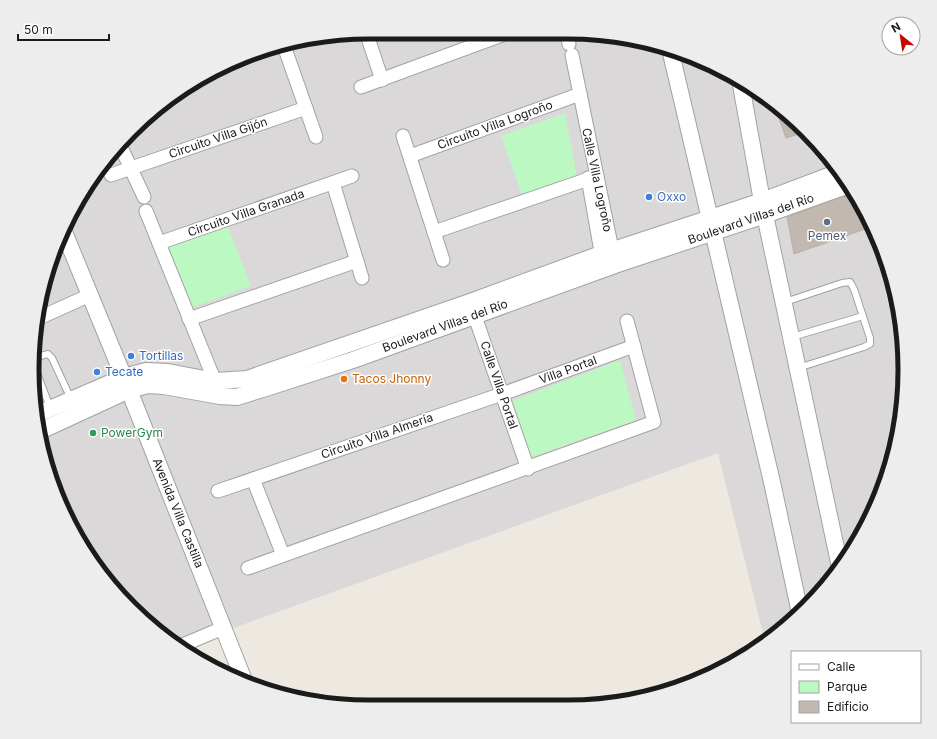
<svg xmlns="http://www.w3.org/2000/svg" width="937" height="739" font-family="Inter,sans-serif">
	<rect width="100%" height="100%" fill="#ede9e1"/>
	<polygon fill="#dad8d8" points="370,32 589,33 676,50 773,102 821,147 860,201 887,261 902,325 904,391 894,457 870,519 835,575 790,623 765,641 718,453 228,630 181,650 131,608 77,538 44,457 32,370 43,282 77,201 131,131 201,77 282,44"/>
	<g fill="#bcf8c2">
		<polygon points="565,113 577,177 522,195 501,136"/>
		<polygon points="228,227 251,286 188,309 163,249"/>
		<polygon points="620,360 636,420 529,458 509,402"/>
	</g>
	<g fill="#c1b8b0" stroke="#beb0a4">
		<polygon points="773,102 805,132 786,138"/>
		<polygon points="854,193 857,196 868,228 794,254 787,217"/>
	</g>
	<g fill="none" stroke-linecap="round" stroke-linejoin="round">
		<defs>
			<g id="service">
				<polyline points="785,302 842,283 850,282 854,289 870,338 870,344 864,347 798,368"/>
				<polyline points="792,337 863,316"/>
				<path d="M50,407L33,363C36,357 42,355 48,354L52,358L71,399"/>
			</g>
			<g id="minor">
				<polyline points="366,32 382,80"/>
				<polyline points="567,33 569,44"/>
				<polyline points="283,43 316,137"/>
				<polyline points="572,55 614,259"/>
				<polyline points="361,87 510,32"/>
				<polyline points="403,136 443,260"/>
				<polyline points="120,145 144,197"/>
				<polyline points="410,156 580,94"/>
				<polyline points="111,175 306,108"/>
				<polyline points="588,178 603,263"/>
				<polyline points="333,183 362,278"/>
				<polyline points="146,211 218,389"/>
				<polyline points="434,232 597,176"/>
				<polyline points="159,243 352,176"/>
				<polyline points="472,308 528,469"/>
				<polyline points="39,318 90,295"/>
				<polyline points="189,319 357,261"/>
				<polyline points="253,479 283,555"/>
				<polyline points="218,491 502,394 634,346"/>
				<polyline points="248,568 654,422 627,321"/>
				<polyline points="178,647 223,628"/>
			</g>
			<g id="tertiary">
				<polyline points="670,49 772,482 800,613"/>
				<polyline points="741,85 762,201 840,567"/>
				<polyline points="64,232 129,390 245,683"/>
				<polyline points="38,414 124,377 146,371 168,372 215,381 247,379 470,302 601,254 762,201 839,172"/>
				<polyline points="40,431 129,390 148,385 164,386 220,396 237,397 269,387 353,360 615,265 765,215 849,185"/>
			</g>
		</defs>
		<use href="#service" stroke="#a2a2a2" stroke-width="8"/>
		<use href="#minor" stroke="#a2a2a2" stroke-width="15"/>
		<use href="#tertiary" stroke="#a2a2a2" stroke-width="18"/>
		<use href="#service" stroke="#fff" stroke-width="6"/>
		<use href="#minor" stroke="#fff" stroke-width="13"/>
		<use href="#tertiary" stroke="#fff" stroke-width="16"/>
	</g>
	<g fill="#3f7fe0" stroke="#fff" stroke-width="1.5">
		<circle cx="649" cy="197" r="4"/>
		<circle cx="131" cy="356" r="4"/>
		<circle cx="97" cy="372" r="4"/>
	</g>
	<circle fill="#5c6f8a" stroke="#fff" stroke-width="1.5" cx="827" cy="222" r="4"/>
	<circle fill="#e8710a" stroke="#fff" stroke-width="1.5" cx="344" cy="379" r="4"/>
	<circle fill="#2e9e5b" stroke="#fff" stroke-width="1.5" cx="93" cy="433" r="4"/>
	<g text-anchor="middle" stroke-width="3" stroke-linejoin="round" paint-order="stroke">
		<g font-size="12" fill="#1b1b1b" stroke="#fff">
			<text transform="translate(495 125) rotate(-20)" y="4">Circuito Villa Logroño</text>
			<text transform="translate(218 138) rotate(-19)" y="4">Circuito Villa Gijón</text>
			<text transform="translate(597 180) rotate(78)" y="4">Calle Villa Logroño</text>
			<text transform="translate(246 213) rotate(-19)" y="4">Circuito Villa Granada</text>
			<text transform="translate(751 219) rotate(-19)" y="4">Boulevard Villas del Río</text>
			<text transform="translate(445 326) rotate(-20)" y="4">Boulevard Villas del Río</text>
			<text transform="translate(568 370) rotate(-20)" y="4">Villa Portal</text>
			<text transform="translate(499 385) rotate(71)" y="4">Calle Villa Portal</text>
			<text transform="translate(377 436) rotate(-19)" y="4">Circuito Villa Almería</text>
			<text transform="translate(178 513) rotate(68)" y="4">Avenida Villa Castilla</text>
		</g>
		<g font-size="12" fill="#366cbe" stroke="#fff" text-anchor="start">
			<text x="657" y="201">Oxxo</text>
			<text x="139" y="360">Tortillas</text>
			<text x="105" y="376">Tecate</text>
		</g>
		<g font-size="12" fill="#4e5e75" stroke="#fff">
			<text x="827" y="240">Pemex</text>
		</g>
		<g font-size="12" fill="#c56008" stroke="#fff" text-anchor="start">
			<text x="352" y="383">Tacos Jhonny</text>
		</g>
		<g font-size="12" fill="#27864d" stroke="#fff" text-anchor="start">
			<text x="101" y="437">PowerGym</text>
		</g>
	</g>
	<path d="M0 0H937V739H0ZM369 39H568A330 330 0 0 1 898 369V370A330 330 0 0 1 568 700H369A330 330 0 0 1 39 370V369A330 330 0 0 1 369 39Z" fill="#ededed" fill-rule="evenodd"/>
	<path fill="none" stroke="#1b1b1b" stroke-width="5" d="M369 39H568A330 330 0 0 1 898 369V370A330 330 0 0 1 568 700H369A330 330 0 0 1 39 370V369A330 330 0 0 1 369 39Z"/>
	<rect x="791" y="651" width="130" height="72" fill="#ffffff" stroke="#a4a4a4"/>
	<rect x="799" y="664" width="20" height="6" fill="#ffffff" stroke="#a4a4a4"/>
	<text x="827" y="671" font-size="12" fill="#1b1b1b">Calle</text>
	<rect x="799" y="681" width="20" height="12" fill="#bcf8c2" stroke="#a4a4a4"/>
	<text x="827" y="691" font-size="12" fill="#1b1b1b">Parque</text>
	<rect x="799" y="701" width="20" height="12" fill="#c1b8b0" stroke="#a4a4a4"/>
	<text x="827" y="711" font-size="12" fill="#1b1b1b">Edificio</text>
	<g transform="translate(901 36) rotate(330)"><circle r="19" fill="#ffffff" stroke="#a4a4a4"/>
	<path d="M0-3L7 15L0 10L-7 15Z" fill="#c50501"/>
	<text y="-6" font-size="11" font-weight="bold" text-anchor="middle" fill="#1b1b1b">N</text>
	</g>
	<path d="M18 34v6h91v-6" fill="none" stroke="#1b1b1b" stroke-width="2"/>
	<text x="24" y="34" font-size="12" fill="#1b1b1b" stroke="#ffffff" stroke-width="3" paint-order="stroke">50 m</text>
</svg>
